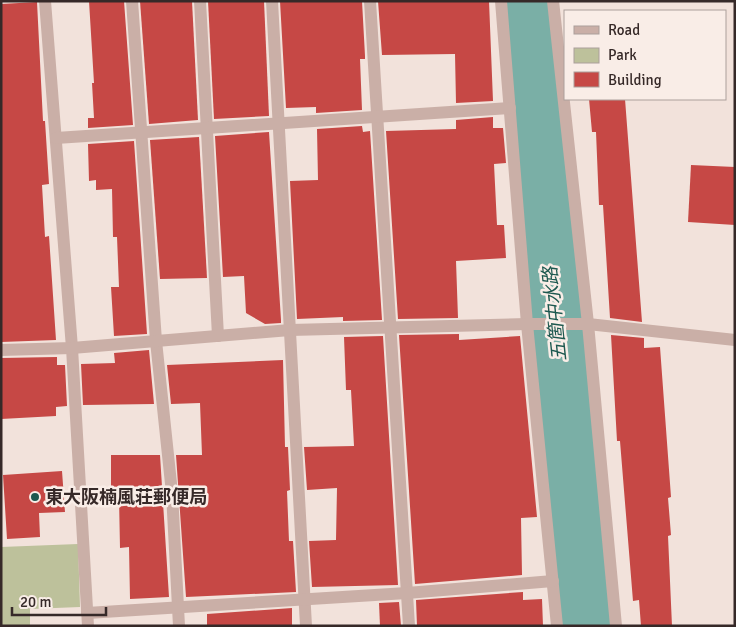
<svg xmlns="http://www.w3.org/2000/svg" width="736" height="627" font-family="Signika,'Noto Sans JP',sans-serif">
	<rect width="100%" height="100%" fill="#f2e2db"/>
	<polygon fill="#bdc19b" points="78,544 80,607 30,609 30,626 1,626 1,547"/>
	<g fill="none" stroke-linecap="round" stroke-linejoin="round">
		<polyline stroke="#7aafa6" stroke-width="56" points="528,1 547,244 587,626"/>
	</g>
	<g fill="#c64845">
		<polygon points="89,1 124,1 133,125 88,128 88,118 94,118 92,83 94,83"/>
		<polygon points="140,1 192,1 198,120 149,124"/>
		<polygon points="208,1 264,1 269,116 214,119"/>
		<polygon points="280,1 362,1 365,56 365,59 360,59 362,110 316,113 316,107 286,108"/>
		<polygon points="378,1 489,1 493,101 456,103 455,54 382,55"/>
		<polygon points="37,2 43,121 45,121 49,184 42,185 45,237 49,236 56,340 1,342 1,4"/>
		<polygon points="589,99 625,99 642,322 610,318 603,205 599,205 596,132 592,132"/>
		<polygon points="493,117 493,128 503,128 506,163 494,164 497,225 504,225 506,258 456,261 458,318 398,319 386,131 456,129 456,120"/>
		<polygon points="362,126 363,132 370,131 382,320 343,321 343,317 297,319 290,181 318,180 317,129"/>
		<polygon points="269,132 281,320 281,323 265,324 246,313 244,276 223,277 215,136"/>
		<polygon points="199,137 207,278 160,279 150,140"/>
		<polygon points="134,141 147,334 114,336 111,287 119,287 117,237 113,237 112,189 96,190 96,180 89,181 88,144"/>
		<polygon points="691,165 735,167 735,225 688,222"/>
		<polygon points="459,334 459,340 520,336 537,517 521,518 522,575 415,584 399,335"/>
		<polygon points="611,335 644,338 644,348 660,347 671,497 668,498 671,535 668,536 672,626 641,626 639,600 633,601 620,441 617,441"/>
		<polygon points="383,336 398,585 312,587 309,541 336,540 337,488 307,490 304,447 354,446 351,390 346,390 344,337"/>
		<polygon points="149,350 154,404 83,405 81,364 115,363 114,353"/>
		<polygon points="57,357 57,365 65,365 67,406 56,407 56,416 1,419 1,358"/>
		<polygon points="283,360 285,447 288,447 290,490 287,491 289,541 293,541 296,592 186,597 176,455 202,455 200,403 171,404 167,365"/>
		<polygon points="111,455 160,455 169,597 130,599 129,547 120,548 119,497 111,497"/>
		<polygon points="62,471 65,512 39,513 40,537 7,539 3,475"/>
		<polygon points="523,592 523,600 542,599 543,626 417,626 416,600"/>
		<polygon points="399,602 401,626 380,626 379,603"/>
		<polygon points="292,608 292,626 207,626 207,614"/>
	</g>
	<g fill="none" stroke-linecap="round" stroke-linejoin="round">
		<g stroke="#caafa7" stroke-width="12">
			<polyline points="45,1 72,348 88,626"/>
			<polyline points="132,1 156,341 172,493 179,626"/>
			<polyline points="200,1 218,336"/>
			<polyline points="272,1 306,626"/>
			<polyline points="370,1 409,626"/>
			<polyline points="501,1 527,324 557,626"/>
			<polyline points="553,1 588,324 616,626"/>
			<polyline points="56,138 510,108"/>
			<polyline points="1,350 72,348 290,330 527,324 588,324 735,340"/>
			<polyline points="87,613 407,593 553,581"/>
		</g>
	</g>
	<circle fill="#1d584f" stroke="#f9ede7" stroke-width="2" cx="35" cy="497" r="5"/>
	<g text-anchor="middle" stroke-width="5" stroke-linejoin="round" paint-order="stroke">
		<g font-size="18" font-weight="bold" fill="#362928" stroke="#f9ede7" text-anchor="start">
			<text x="45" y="503">東大阪楠風荘郵便局</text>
		</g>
		<g font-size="19" font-style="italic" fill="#1d584f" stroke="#f9ede7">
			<text transform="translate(554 314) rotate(-96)" y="7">五箇中水路</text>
		</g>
	</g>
	<rect width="736" height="627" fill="none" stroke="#362928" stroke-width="5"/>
	<rect x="564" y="10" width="162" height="90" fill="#f9ede7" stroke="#ab9f9b"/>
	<rect x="574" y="26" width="25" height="8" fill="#caafa7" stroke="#ab9f9b"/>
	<text x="608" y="35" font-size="15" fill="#362928">Road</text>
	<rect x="574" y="48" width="25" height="15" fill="#bdc19b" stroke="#ab9f9b"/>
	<text x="608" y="60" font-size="15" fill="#362928">Park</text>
	<rect x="574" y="72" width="25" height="15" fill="#c64845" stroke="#ab9f9b"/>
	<text x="608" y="85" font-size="15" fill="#362928">Building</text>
	<path d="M12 607v8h94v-8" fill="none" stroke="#362928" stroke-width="2.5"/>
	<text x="20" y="607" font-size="15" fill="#362928" stroke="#f9ede7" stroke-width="4" paint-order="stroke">20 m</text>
</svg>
